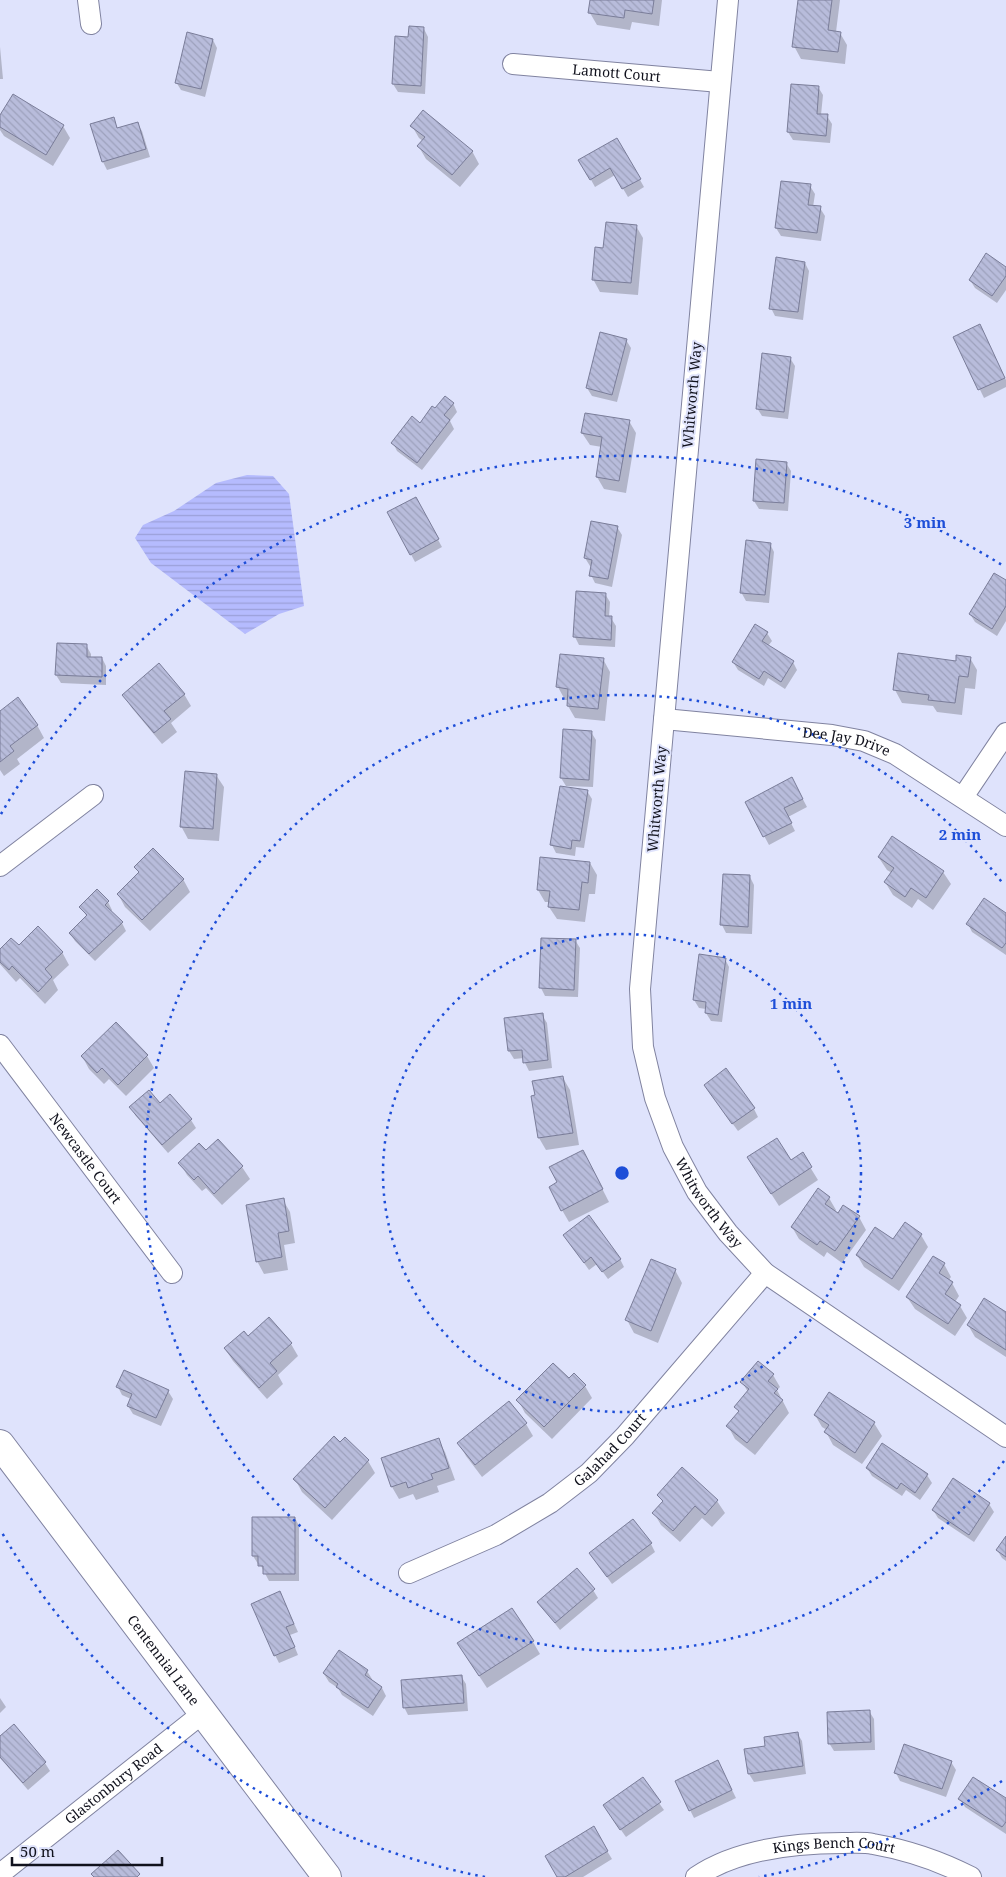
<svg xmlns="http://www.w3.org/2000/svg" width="1006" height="1877" font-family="'Noto Serif',serif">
	<defs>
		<pattern id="water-rules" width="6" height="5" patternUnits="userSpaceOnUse" patternTransform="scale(1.25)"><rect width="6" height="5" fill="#b5bbfe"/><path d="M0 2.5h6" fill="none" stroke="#9ba0d9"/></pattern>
		<pattern id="building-back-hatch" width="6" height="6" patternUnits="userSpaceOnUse" patternTransform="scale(1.25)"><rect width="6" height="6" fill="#b8bcdb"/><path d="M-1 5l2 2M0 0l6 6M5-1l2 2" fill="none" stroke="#9da1bc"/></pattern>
	</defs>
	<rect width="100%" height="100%" fill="#dfe3fc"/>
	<polygon fill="url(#water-rules)" points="247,475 273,476 289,494 304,606 279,614 245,634 151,563 135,538 143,525 174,511 216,483"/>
	<g fill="#0003">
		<polygon points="591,0 662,0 659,26 632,22 630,30 597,25 590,13"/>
		<polygon points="799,0 840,0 836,32 840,33 847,45 845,64 801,59 794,46"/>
		<polygon points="424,29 428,37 425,94 398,92 393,84 410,38"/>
		<polygon points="213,40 217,48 205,97 181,90 176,82"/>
		<polygon points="0,47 3,79 0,79"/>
		<polygon points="818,87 823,95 821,115 827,116 832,124 830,143 793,140 788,132"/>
		<polygon points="0,118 63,126 70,138 53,166 4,136 0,130"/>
		<polygon points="113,118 118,129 137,123 142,131 150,157 107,170 103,162"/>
		<polygon points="412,126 472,151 479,164 460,187 426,159 419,147 423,141 419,138"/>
		<polygon points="617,139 644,187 628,197 615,175 595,187 580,160"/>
		<polygon points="810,186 815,194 813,207 820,208 825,216 821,241 781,236 776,228"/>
		<polygon points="636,226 643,238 638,295 600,292 593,279 605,249"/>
		<polygon points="805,263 809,271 803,320 775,316 771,308"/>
		<polygon points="1006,268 1006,290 997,303 975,288 970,280"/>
		<polygon points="984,334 1006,380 1006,387 984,398 955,338"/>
		<polygon points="626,340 631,348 617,402 592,396 587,388"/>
		<polygon points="790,358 795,366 788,419 762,416 757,408"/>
		<polygon points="453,403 457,412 450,421 454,429 422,470 397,451 393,443 420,424 436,410"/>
		<polygon points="629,421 636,433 626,493 604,489 597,477 602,447 590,445 582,433"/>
		<polygon points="786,463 791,471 788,511 759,509 754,501"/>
		<polygon points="415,498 442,547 415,562 389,513"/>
		<polygon points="617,527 622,535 612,587 595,583 591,575 592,567 590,566 585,558"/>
		<polygon points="770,544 774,552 769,603 746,601 741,592"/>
		<polygon points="1006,582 1006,621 997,636 975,622 970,614"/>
		<polygon points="605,594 610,602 609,617 611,618 616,626 615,647 579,645 575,637"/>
		<polygon points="767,633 772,641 768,646 793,662 797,670 785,689 768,678 764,686 738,670 733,662"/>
		<polygon points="86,645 91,654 91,658 102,658 106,666 106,685 61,683 56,675"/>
		<polygon points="970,658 977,670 975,689 965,688 962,715 937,712 933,706 902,703 895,690"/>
		<polygon points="603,659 610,672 605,721 575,718 568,706 569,700 565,700 558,687"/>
		<polygon points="184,694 191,706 171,723 177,732 162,744 131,707 124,695"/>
		<polygon points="0,712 37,725 44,738 17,759 20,764 4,776 0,770"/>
		<polygon points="591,732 596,740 593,787 566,786 561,778"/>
		<polygon points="216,775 224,787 219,841 188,839 181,826"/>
		<polygon points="796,786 807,807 788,817 795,831 769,845 746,802"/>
		<polygon points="587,791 592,799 584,848 576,847 575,856 556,853 552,845"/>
		<polygon points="879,858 943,872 951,884 933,910 918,899 912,908 893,895 885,882 892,873 887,870"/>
		<polygon points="590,863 597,875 595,894 589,894 585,922 557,919 549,907 550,902 545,902 538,890"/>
		<polygon points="136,867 183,879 190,892 150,931 125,907 118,894 139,873"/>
		<polygon points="724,876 750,877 754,885 752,934 726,933 722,925"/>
		<polygon points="108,902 112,910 111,912 122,923 126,931 95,961 75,941 70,933 87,917 81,907"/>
		<polygon points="1006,914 1006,955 972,932 968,924"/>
		<polygon points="543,939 575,940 580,948 578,997 545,996 541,988"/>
		<polygon points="19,947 62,952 69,965 53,980 58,990 45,1004 20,978 16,982 0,964 0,951"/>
		<polygon points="725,959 729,967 722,1022 711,1021 706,1013 706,1009 699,1008 694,1000"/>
		<polygon points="542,1015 547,1023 552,1068 529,1071 525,1063 524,1058 514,1059 509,1051 506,1019"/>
		<polygon points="82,1056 147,1056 154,1068 126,1096 109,1079 104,1084 89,1069"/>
		<polygon points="563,1078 570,1090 579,1145 546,1150 539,1138 533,1097"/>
		<polygon points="710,1093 754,1109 758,1117 738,1131"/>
		<polygon points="170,1096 191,1120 196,1128 168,1153 135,1115 131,1107 160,1105"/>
		<polygon points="218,1140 242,1167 250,1179 222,1205 206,1188 202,1191 187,1175 180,1163 206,1152"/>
		<polygon points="802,1154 818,1180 779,1206 756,1170 790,1161"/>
		<polygon points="589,1163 609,1202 569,1222 562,1210 559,1183"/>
		<polygon points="829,1198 836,1210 835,1212 859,1217 866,1230 842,1263 827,1252 824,1257 799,1239 792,1227"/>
		<polygon points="283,1200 290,1212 295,1243 284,1245 288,1270 264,1274 257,1261"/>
		<polygon points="564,1235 620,1259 624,1267 608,1279 597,1264 589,1270"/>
		<polygon points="921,1235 928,1247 899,1291 864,1267 857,1255 893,1241"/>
		<polygon points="944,1264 951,1277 948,1281 952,1283 959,1296 955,1302 960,1306 967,1318 955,1336 915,1309 907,1297"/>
		<polygon points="675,1270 682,1283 658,1343 634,1333 627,1320"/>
		<polygon points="1006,1314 1006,1357 975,1337 968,1325"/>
		<polygon points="269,1319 291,1344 298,1356 278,1375 283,1384 267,1399 233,1361 225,1349 248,1337"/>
		<polygon points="773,1375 780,1387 777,1390 789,1413 755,1455 735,1439 728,1426 739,1412 736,1407 748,1392 742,1382"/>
		<polygon points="569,1380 585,1386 592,1398 552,1439 525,1413 518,1400"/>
		<polygon points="118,1387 168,1391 173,1399 161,1426 133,1414 128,1406 131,1399 122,1395"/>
		<polygon points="830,1394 874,1423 882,1436 862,1464 833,1445 826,1432 827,1430 822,1427 815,1415"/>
		<polygon points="526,1424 533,1436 482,1477 466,1456 459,1444"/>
		<polygon points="438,1439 445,1452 455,1480 437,1486 439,1492 416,1500 413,1494 399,1499 392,1487 382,1459"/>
		<polygon points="341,1444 368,1461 375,1473 332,1520 302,1492 295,1479"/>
		<polygon points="867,1468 927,1475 932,1483 920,1500 906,1490 902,1496 872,1476"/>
		<polygon points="682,1469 717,1501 725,1513 712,1527 702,1518 680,1542 661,1525 654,1513 663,1503 659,1495"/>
		<polygon points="989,1504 994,1512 974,1542 938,1518 933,1510"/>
		<polygon points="253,1518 295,1518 299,1526 299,1581 269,1581 260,1564 258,1564 253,1556"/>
		<polygon points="1006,1538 1006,1561 1002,1558 997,1550"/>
		<polygon points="651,1544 655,1552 612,1584 590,1553"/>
		<polygon points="593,1590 598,1598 560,1630 538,1602"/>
		<polygon points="284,1601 298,1632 290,1635 298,1655 279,1663 275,1655"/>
		<polygon points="533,1642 540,1654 487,1688 466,1656"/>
		<polygon points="339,1652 367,1671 372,1679 371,1681 382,1688 386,1696 373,1716 342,1695 338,1688 329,1682 324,1674"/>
		<polygon points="461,1676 466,1684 468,1711 408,1715 404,1707"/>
		<polygon points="0,1698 6,1707 0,1713"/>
		<polygon points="869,1711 874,1719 875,1750 834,1751 829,1743"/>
		<polygon points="14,1726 45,1763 50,1771 28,1790 0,1758 0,1738"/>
		<polygon points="797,1733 802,1741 806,1774 754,1782 749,1774 767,1747"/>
		<polygon points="718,1761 736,1798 694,1818 690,1810"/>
		<polygon points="951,1762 956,1770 946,1797 900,1781 896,1773"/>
		<polygon points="960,1799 1006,1800 1006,1834 965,1807"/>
		<polygon points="659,1803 664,1810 626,1837 609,1813"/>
		<polygon points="593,1828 612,1859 583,1877 559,1877"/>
	</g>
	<g fill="url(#building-back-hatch)" stroke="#7a7d99">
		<polygon points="590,0 654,0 652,14 625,10 624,18 588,13"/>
		<polygon points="798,0 832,0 828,30 841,32 838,52 792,47"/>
		<polygon points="409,26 424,27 421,86 392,84 395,36 408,37"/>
		<polygon points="187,32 213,39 201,89 175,83"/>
		<polygon points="791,84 819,86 817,114 828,114 826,136 787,132"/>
		<polygon points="13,94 64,125 46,155 0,127 0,115"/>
		<polygon points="423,110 473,151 452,175 417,146 425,137 410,126"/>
		<polygon points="114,117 117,128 138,122 146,149 102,162 90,124"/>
		<polygon points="617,138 641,179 622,189 610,168 590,180 578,160"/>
		<polygon points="781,181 811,184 808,205 821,206 817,233 775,228"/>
		<polygon points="606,222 637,225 631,283 592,280 595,247 603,248"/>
		<polygon points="986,253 1006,267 1006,276 992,296 969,280"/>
		<polygon points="776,257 805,262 798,312 769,309"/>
		<polygon points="980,324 1005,378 978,390 953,337"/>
		<polygon points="600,332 627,339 612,395 586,388"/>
		<polygon points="762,353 791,357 784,412 756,409"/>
		<polygon points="445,396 454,403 444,415 450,420 417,463 391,443 412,416 420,423 432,406 435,408"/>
		<polygon points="585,413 630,420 619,481 596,477 602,437 581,433"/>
		<polygon points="756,459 787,462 784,503 753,501"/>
		<polygon points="416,497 439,539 410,555 387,512"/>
		<polygon points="591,521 618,526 608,579 589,576 592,560 584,558"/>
		<polygon points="746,540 771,543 765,595 740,593"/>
		<polygon points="994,573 1006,580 1006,606 992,629 969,614"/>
		<polygon points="576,591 606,593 605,616 612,616 611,640 573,637"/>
		<polygon points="755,624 768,632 762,641 794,661 781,682 764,671 759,679 732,662"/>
		<polygon points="57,643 87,644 87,657 102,657 102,677 55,675"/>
		<polygon points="898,653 956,661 956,655 971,657 968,677 959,676 955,703 928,700 929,695 893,690"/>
		<polygon points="560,654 604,658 598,709 567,706 568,689 556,687"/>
		<polygon points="159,663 185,694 164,711 171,719 154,733 122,695"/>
		<polygon points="18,697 38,725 10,746 14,751 0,762 0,711"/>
		<polygon points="563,729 592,731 589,780 560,778"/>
		<polygon points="185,771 217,774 213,829 180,827"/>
		<polygon points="792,777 803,799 784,808 792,823 763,837 745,802"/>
		<polygon points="560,786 588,790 580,841 572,840 571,849 550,845"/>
		<polygon points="892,836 944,871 926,898 911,888 905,897 884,882 894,868 878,857"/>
		<polygon points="153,848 184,879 142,920 117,894 139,872 134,867"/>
		<polygon points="540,857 590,862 588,883 582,882 579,910 548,907 550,891 537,890"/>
		<polygon points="723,874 750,875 748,927 720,925"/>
		<polygon points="97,889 109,901 105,905 123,922 89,954 69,933 87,915 79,907"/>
		<polygon points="984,898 1006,913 1006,943 1002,948 966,924"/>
		<polygon points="38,926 63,952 45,969 52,977 38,992 12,966 9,970 0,962 0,949 11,938 19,945"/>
		<polygon points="541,938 576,939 574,990 539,988"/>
		<polygon points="699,954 726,958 718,1015 705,1013 706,1002 693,1000"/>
		<polygon points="543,1013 548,1060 523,1063 522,1050 508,1051 504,1018"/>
		<polygon points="116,1022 148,1055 118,1085 102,1068 97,1073 81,1056"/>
		<polygon points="726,1068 755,1108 732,1124 704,1085"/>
		<polygon points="563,1076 573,1133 538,1138 531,1096 535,1095 532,1081"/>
		<polygon points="149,1090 160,1103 170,1094 192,1119 162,1145 129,1107"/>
		<polygon points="777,1138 791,1160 803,1152 812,1167 771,1194 747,1157"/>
		<polygon points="218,1139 243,1166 214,1194 198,1176 194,1180 178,1163 199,1143 206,1150"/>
		<polygon points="583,1150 603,1189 561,1211 549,1187 557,1182 549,1167"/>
		<polygon points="818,1188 830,1197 825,1204 838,1213 843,1205 860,1216 835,1251 820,1241 817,1245 791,1227"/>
		<polygon points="284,1198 289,1231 278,1233 282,1257 256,1262 246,1205"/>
		<polygon points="589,1215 621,1259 602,1272 591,1257 584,1263 563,1235"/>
		<polygon points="905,1222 922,1234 892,1279 856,1255 875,1227 893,1239"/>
		<polygon points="933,1256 945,1263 939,1273 953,1282 945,1294 961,1305 948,1324 906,1297"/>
		<polygon points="651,1259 676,1269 651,1331 625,1320"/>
		<polygon points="984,1298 1006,1312 1006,1350 967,1325"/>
		<polygon points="269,1317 292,1343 270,1363 277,1371 259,1388 224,1348 244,1331 248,1336"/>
		<polygon points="758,1361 774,1374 768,1381 778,1389 774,1393 783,1400 747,1443 726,1426 739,1411 734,1407 749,1389 740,1382"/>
		<polygon points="553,1363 569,1378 574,1373 586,1385 544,1427 516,1400"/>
		<polygon points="124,1370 169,1390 156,1418 127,1406 132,1394 116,1387"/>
		<polygon points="829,1392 875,1422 855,1453 824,1432 829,1425 814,1415"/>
		<polygon points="509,1401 527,1423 475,1465 457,1443"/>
		<polygon points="334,1436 340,1442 345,1437 369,1460 325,1508 293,1479"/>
		<polygon points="439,1438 449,1468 431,1474 433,1479 408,1488 406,1482 391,1487 381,1458"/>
		<polygon points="882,1443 928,1474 915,1493 901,1483 897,1489 866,1468"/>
		<polygon points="682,1467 718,1500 705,1515 695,1506 673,1531 652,1513 663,1501 657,1495"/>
		<polygon points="953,1478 990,1503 969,1535 932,1510"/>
		<polygon points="252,1517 295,1517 295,1574 263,1574 263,1566 258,1566 258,1556 252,1556"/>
		<polygon points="633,1519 652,1543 607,1577 589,1553"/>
		<polygon points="1006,1536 1006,1557 996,1550"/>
		<polygon points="577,1568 595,1589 555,1623 537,1602"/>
		<polygon points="280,1591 294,1624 286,1627 295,1647 274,1656 251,1604"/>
		<polygon points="512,1608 534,1641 479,1676 457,1643"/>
		<polygon points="339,1650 368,1670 365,1675 382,1687 368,1708 336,1687 338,1684 323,1673"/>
		<polygon points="462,1675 464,1703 403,1708 401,1680"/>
		<polygon points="870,1710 871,1742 828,1744 827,1712"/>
		<polygon points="14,1724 46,1762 23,1783 0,1757 0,1736"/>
		<polygon points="798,1732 803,1766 748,1774 744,1749 765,1746 764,1737"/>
		<polygon points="904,1744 952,1761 942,1789 894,1773"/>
		<polygon points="718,1760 732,1790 689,1811 675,1781"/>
		<polygon points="643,1777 661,1802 620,1830 603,1805"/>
		<polygon points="973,1777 1006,1798 1006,1822 1002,1827 958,1799"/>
		<polygon points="594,1826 608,1851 565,1877 557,1877 545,1856"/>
		<polygon points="118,1850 140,1874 137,1877 94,1877 91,1874"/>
	</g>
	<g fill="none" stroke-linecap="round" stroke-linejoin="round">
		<defs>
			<g id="street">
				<polyline points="88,0 91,24"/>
				<path id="s1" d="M728,0L640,989L643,1047L655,1098L673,1147L697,1192L728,1233L765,1273L1006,1437"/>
				<path id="s2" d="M513,64L720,82"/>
				<path id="s3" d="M664,719L832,735L864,741L895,754L1006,826"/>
				<polyline points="963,797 1006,733"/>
				<polyline points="0,866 93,795"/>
				<path id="s4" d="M0,1045L172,1273"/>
				<path id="s5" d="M409,1573L496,1535L550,1503L589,1473L625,1436L765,1273"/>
				<path id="s6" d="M0,1874L203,1713"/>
				<path id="s7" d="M696,1877C737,1849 794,1843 843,1843C853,1843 864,1842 873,1844C907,1850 940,1861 971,1877"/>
			</g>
			<g id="secondary">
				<path id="s8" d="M0,1444L327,1877"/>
			</g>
		</defs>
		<use href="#street" stroke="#8083a0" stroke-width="22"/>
		<use href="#secondary" stroke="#8083a0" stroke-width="30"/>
		<use href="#street" stroke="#fff" stroke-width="20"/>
		<use href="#secondary" stroke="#fff" stroke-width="28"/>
	</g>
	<g fill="none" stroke="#1d4ed8" stroke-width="2.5" stroke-dasharray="2.5 5">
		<circle cx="622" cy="1173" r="239"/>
		<path d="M1004 1461A478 478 0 1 1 1004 885"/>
		<path d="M1002 1781A717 717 0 0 1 759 1877M485 1877A717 717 0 0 1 1 1531M1 814A717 717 0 0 1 1002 565"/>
	</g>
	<g text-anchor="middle" stroke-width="4" stroke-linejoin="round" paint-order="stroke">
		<g font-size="14" fill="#11121d" stroke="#dfe3fc">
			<text dy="5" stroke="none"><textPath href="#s2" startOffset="104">Lamott Court</textPath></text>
			<text transform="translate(692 395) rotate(-85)" y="5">Whitworth Way</text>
			<text dy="5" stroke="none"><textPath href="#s3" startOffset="184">Dee Jay Drive</textPath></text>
			<text transform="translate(657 799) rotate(-85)" y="5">Whitworth Way</text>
			<text dy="5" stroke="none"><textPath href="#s4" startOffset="142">Newcastle Court</textPath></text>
			<text dy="5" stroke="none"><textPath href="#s1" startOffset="1222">Whitworth Way</textPath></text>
			<text dy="5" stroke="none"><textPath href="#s5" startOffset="238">Galahad Court</textPath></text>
			<text dy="5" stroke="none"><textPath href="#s8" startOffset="271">Centennial Lane</textPath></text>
			<text dy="5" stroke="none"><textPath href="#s6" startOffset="145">Glastonbury Road</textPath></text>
			<text dy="5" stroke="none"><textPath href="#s7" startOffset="144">Kings Bench Court</textPath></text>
		</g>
	</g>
	<circle cx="622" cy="1173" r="8" fill="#1d4ed8" stroke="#dfe3fc" stroke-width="2.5"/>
	<g font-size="15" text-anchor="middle" font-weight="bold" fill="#1d4ed8" stroke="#dfe3fc" stroke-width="4" stroke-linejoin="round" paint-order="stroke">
		<text x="925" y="528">3 min</text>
		<text x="960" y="840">2 min</text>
		<text x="791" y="1009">1 min</text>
	</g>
	<path d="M12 1857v8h150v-8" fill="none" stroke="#11121d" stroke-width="2.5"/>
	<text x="20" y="1857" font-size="15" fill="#11121d" stroke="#dfe3fc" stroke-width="4" paint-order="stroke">50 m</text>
</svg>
